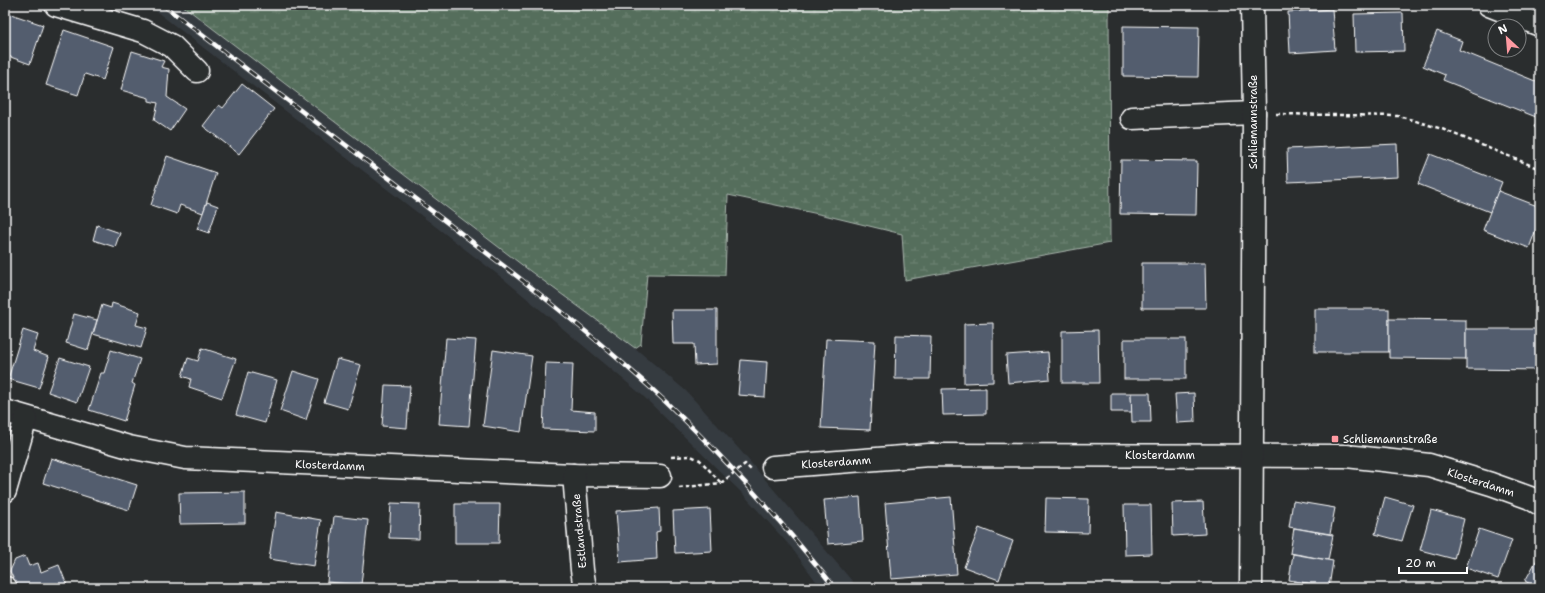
<svg xmlns="http://www.w3.org/2000/svg" width="1545" height="593" font-family="'Shantell Sans',sans-serif">
	<defs>
		<pattern id="wetland-marsh" width="20" height="14" patternUnits="userSpaceOnUse"><rect width="20" height="14" fill="#556e5c"/><path d="M1 5h8M5 5V1M11 12h8M15 12V8" fill="none" stroke="#6e8474"/></pattern>
	</defs>
	<rect width="100%" height="100%" fill="#2a2d2e"/>
	<filter id="ink" filterUnits="userSpaceOnUse"><feTurbulence type="fractalNoise" baseFrequency=".025" numOctaves="2"/><feDisplacementMap in="SourceGraphic" scale="8" xChannelSelector="R" yChannelSelector="G"/><feConvolveMatrix kernelMatrix="1 2 1 2 8 2 1 2 1" color-interpolation-filters="sRGB"/></filter>
	<g filter="url(#ink)">
		<polygon fill="#363b41" points="148,5 182,5 530,271 635,348 686,391 739,449 858,588 821,588 791,547 743,494 642,395 505,280"/>
		<polygon fill="url(#wetland-marsh)" stroke="#aab6ae" points="182,5 1109,5 1110,243 905,280 902,234 828,216 728,195 725,275 647,274 641,344 635,348 530,271"/>
		<g fill="#535d6e" stroke="#fff">
			<polygon points="1332,9 1335,50 1290,53 1288,12"/>
			<polygon points="5,12 43,25 30,64 5,55"/>
			<polygon points="1403,13 1404,51 1355,52 1354,14"/>
			<polygon points="1123,26 1199,27 1198,77 1123,76"/>
			<polygon points="64,30 114,47 103,80 85,74 78,95 46,85"/>
			<polygon points="1437,31 1462,41 1459,50 1540,83 1540,107 1536,117 1443,80 1445,75 1423,66"/>
			<polygon points="132,51 164,61 161,67 169,69 167,97 185,109 170,131 154,120 158,103 149,101 149,98 121,90"/>
			<polygon points="242,84 274,109 239,154 203,126 219,105 223,108"/>
			<polygon points="1540,114 1540,130 1534,127"/>
			<polygon points="1397,144 1398,177 1288,182 1287,149"/>
			<polygon points="1430,154 1502,182 1490,212 1418,184"/>
			<polygon points="167,156 216,173 203,213 180,205 177,214 151,205"/>
			<polygon points="1121,160 1197,161 1196,215 1120,214"/>
			<polygon points="1498,191 1540,207 1540,219 1529,248 1483,230"/>
			<polygon points="207,202 218,206 209,233 197,229"/>
			<polygon points="97,225 120,233 115,247 93,240"/>
			<polygon points="1142,263 1205,263 1206,308 1142,308"/>
			<polygon points="112,303 140,312 136,325 147,328 141,348 93,334 102,305 111,308"/>
			<rect x="1315" y="309" width="74" height="43"/>
			<polygon points="672,310 717,310 717,364 695,365 694,344 673,344"/>
			<polygon points="74,314 97,320 88,350 66,343"/>
			<polygon points="1389,319 1466,320 1466,359 1389,358"/>
			<polygon points="993,323 993,382 964,383 964,324"/>
			<polygon points="1466,329 1540,329 1540,370 1466,369"/>
			<polygon points="23,330 38,335 33,351 49,357 39,388 8,379"/>
			<polygon points="1098,330 1099,383 1062,383 1062,331"/>
			<polygon points="896,335 931,336 930,379 895,379"/>
			<polygon points="446,338 476,340 469,426 439,424"/>
			<polygon points="826,339 875,341 870,430 821,428"/>
			<rect x="1124" y="339" width="62" height="40"/>
			<polygon points="202,348 236,359 222,398 189,387 191,379 182,376 188,358 198,361"/>
			<polygon points="111,350 140,359 132,383 135,385 124,421 89,410 101,373 104,373"/>
			<polygon points="493,350 532,356 521,432 483,426"/>
			<polygon points="1048,352 1050,379 1008,383 1006,355"/>
			<polygon points="60,358 89,367 77,402 48,392"/>
			<polygon points="337,359 361,365 348,409 324,402"/>
			<polygon points="741,360 767,362 765,397 738,395"/>
			<polygon points="546,363 573,364 571,410 595,412 595,431 543,429"/>
			<polygon points="293,371 319,379 306,420 280,411"/>
			<polygon points="248,372 277,380 265,423 236,415"/>
			<polygon points="385,385 410,386 407,428 382,426"/>
			<polygon points="986,388 986,414 943,415 942,389"/>
			<polygon points="1111,393 1131,393 1132,412 1111,412"/>
			<polygon points="1131,393 1150,393 1151,422 1132,422"/>
			<polygon points="1194,393 1195,422 1177,423 1175,394"/>
			<polygon points="51,458 137,485 129,510 43,483"/>
			<polygon points="245,492 245,523 180,524 179,493"/>
			<polygon points="860,497 863,541 828,544 824,500"/>
			<polygon points="951,497 957,574 891,579 885,503"/>
			<polygon points="1385,497 1413,505 1402,541 1375,534"/>
			<polygon points="1046,498 1089,499 1088,533 1045,532"/>
			<polygon points="1293,501 1335,508 1330,534 1289,527"/>
			<polygon points="1203,502 1205,534 1173,536 1172,503"/>
			<polygon points="391,503 420,504 419,539 389,538"/>
			<polygon points="455,504 500,504 499,543 455,543"/>
			<polygon points="1124,505 1151,505 1152,554 1125,555"/>
			<polygon points="659,508 660,531 656,532 657,559 620,562 616,511"/>
			<polygon points="710,509 712,551 675,553 673,511"/>
			<polygon points="1431,510 1464,519 1454,559 1420,550"/>
			<polygon points="276,512 321,520 314,566 269,559"/>
			<polygon points="334,516 368,520 361,585 327,582"/>
			<polygon points="979,528 1013,541 999,580 964,567"/>
			<polygon points="1294,528 1333,535 1328,560 1290,553"/>
			<polygon points="1479,529 1512,540 1498,579 1466,568"/>
			<polygon points="1293,554 1333,561 1329,587 1289,580"/>
			<polygon points="1540,554 1540,588 1537,588 1525,581"/>
			<polygon points="25,556 29,566 38,563 41,572 59,565 68,588 29,588 28,586 22,588 17,588 10,571 15,560"/>
			<polygon points="1294,581 1320,585 1319,588 1293,588"/>
		</g>
		<g fill="none" stroke-linecap="round" stroke-linejoin="round">
			<defs>
				<g id="minor">
					<polyline points="56,5 143,31 172,46 197,71"/>
					<polyline points="1489,5 1540,25"/>
					<polyline points="1132,118 1254,113"/>
					<polyline points="5,411 129,447 185,458 574,475 660,476"/>
					<polyline points="773,467 929,455 1346,456 1429,465 1491,484 1530,498 1540,504"/>
					<polyline points="574,475 582,570 585,588"/>
					<polyline points="5,491 26,418"/>
					<polyline points="5,588 6,588"/>
					<polyline points="1251,588 1254,113 1252,5"/>
				</g>
			</defs>
			<use href="#minor" stroke="#fff" stroke-width="25"/>
			<g stroke="#fff" stroke-width="2.5" stroke-dasharray="4 3" stroke-linecap="butt">
				<polyline points="1276,114 1399,116 1442,129 1540,169"/>
				<polyline points="671,457 691,456 700,460 721,483"/>
				<polyline points="679,488 721,483 745,464 751,470"/>
			</g>
			<use href="#minor" stroke="#2a2d2e" stroke-width="22"/>
			<defs>
				<path id="rail" d="M163,5L522,280C560,310 598,341 634,373C708,438 774,512 835,588"/>
			</defs>
			<use href="#rail" stroke="#fff" stroke-width="4.5"/>
			<use href="#rail" stroke="#2a2d2e" stroke-width="3" stroke-dasharray="9" stroke-linecap="butt"/>
		</g>
	</g>
	<rect fill="#ff9aa2" stroke="#2a2d2e" stroke-width="1.5" x="1331" y="435" width="8" height="8" rx="2"/>
	<g text-anchor="middle" stroke-width="3" stroke-linejoin="round" paint-order="stroke">
		<g font-size="11" fill="#fff" stroke="#2a2d2e">
			<text transform="translate(1253 122) rotate(-90)" y="4">Schliemannstraße</text>
			<text x="1160" y="459">Klosterdamm</text>
			<text transform="translate(836 462) rotate(-4)" y="4">Klosterdamm</text>
			<text transform="translate(330 465) rotate(2)" y="4">Klosterdamm</text>
			<text transform="translate(1481 482) rotate(18)" y="4">Klosterdamm</text>
			<text transform="translate(579 531) rotate(-95)" y="4">Estlandstraße</text>
		</g>
		<g font-size="11" fill="#fff" stroke="#2a2d2e" text-anchor="start">
			<text x="1343" y="443">Schliemannstraße</text>
		</g>
	</g>
	<rect width="1545" height="593" fill="none" stroke="#2a2d2e" stroke-width="20"/>
	<rect x="10" y="10" width="1525" height="573" fill="none" stroke="#fff" stroke-width="1.5" filter="url(#ink)"/>
	<g transform="translate(1507 38) rotate(334)"><circle r="19" fill="#2a2d2e" stroke="#7f8182"/>
	<path d="M0-3L7 15L0 10L-7 15Z" fill="#ff9aa2"/>
	<text y="-6" font-size="11" font-weight="bold" text-anchor="middle" fill="#ffffff">N</text>
	</g>
	<path d="M1399 567v6h68v-6" fill="none" stroke="#ffffff" stroke-width="2"/>
	<text x="1405" y="567" font-size="12" fill="#ffffff" stroke="#2a2d2e" stroke-width="3" paint-order="stroke">20 m</text>
</svg>
